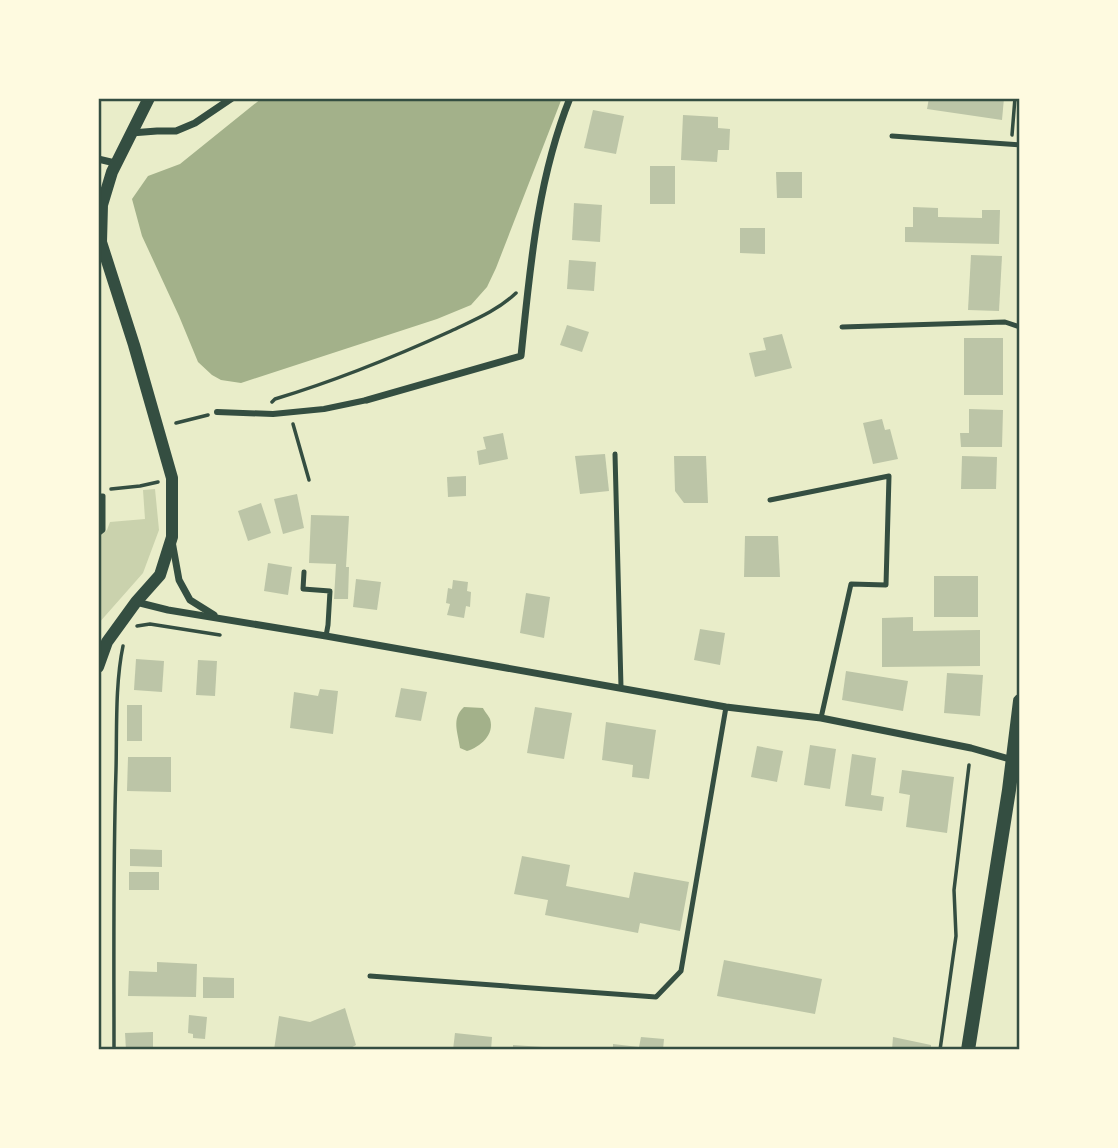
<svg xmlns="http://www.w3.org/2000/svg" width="1118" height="1148" font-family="Roboto,sans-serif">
	<rect width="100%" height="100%" fill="#e9edc9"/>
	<polygon fill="#cad2ad" points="155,489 159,530 143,573 98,624 98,538 107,530 110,522 145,519 143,490"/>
	<g fill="#a3b18a">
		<polygon points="262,98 562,98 496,268 487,287 471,305 437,319 241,383 221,380 212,375 198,362 179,316 142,236 132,199 148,176 180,164"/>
		<path d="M464,707L483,708C483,709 490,718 490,719C495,735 480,747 467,751L460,748C458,732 451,719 464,707Z"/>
	</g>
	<g fill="#bcc5a7">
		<polygon points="929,98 1004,98 1002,120 927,109"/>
		<polygon points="593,110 624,116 616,154 584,148"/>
		<polygon points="683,115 718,117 718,128 730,129 729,150 718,150 717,162 681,160"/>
		<rect x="650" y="166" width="25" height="38"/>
		<polygon points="776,172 802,172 802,198 777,198"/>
		<polygon points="574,203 602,205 600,242 572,240"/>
		<polygon points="913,207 938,208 938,217 982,218 982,210 1000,210 999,244 905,242 905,227 913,227"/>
		<polygon points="740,228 765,228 765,254 740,253"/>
		<polygon points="971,255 1002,256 999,311 968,310"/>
		<polygon points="569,260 596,262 594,291 567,289"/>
		<polygon points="567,325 589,332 582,352 560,345"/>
		<polygon points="782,334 792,368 755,377 749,353 766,350 763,338"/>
		<rect x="964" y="338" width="39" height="57"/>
		<polygon points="969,409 1003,410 1002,447 961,447 960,433 969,433"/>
		<polygon points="882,419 885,430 890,429 898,459 873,464 863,423"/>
		<polygon points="503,433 508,459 479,465 477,451 486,449 483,437"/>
		<polygon points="605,454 609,491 580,494 575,456"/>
		<polygon points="674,456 706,456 708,503 684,503 675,491"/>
		<polygon points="962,456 997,457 996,489 961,489"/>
		<polygon points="466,476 466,496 448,497 447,477"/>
		<polygon points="297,494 304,528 283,534 274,499"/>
		<polygon points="261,503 271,533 248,541 238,511"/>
		<polygon points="311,515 349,516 346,567 349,567 348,599 334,599 336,564 309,563"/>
		<polygon points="745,536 778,536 780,577 744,577"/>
		<polygon points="268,563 292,567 288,595 264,591"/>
		<rect x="934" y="576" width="44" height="41"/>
		<polygon points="356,579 381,582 377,610 353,607"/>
		<polygon points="453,580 468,582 467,591 471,592 470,607 466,606 464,618 447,615 450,604 446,603 448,588 452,589"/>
		<polygon points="526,593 550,597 544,638 520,633"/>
		<polygon points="913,617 913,631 980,630 980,666 882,667 882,618"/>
		<polygon points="700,629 725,633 720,665 694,660"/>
		<polygon points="136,659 164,661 162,692 134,690"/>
		<polygon points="198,660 217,661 215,696 196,695"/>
		<polygon points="846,671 908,681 903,711 842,700"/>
		<polygon points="947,673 983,675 980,716 944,713"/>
		<polygon points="401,688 427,692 421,721 395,717"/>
		<polygon points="320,689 338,691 333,734 290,728 294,692 318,696"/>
		<rect x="127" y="705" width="15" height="36"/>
		<polygon points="535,707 572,713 564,759 527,753"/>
		<polygon points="606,722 656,730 649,779 632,777 633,765 602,760"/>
		<polygon points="810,745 836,749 830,789 804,785"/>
		<polygon points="757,746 783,751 777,782 751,777"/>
		<polygon points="852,754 876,758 871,795 884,797 882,811 845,806"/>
		<polygon points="128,757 171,757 171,792 127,791"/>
		<polygon points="902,770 954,777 947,833 906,827 910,795 899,793"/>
		<polygon points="130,849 162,850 162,867 130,866"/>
		<polygon points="522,856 570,865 566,886 629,898 634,872 689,882 680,931 640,923 638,933 545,915 548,900 514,894"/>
		<rect x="129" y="872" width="30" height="18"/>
		<polygon points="724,960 822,979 815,1014 717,996"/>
		<polygon points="157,962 197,964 196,997 128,996 129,971 157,972"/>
		<polygon points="203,977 234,978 234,998 203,998"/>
		<polygon points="345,1008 356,1045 347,1050 274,1050 279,1016 310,1022"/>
		<polygon points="189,1015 207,1017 205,1039 193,1038 193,1034 188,1033"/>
		<polygon points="153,1032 153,1050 126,1050 125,1033"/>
		<polygon points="455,1033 492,1037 491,1050 453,1050"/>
		<polygon points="641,1037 664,1039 663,1050 613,1050 613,1044 639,1047"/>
		<polygon points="893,1037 931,1045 931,1050 892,1050"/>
		<polygon points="513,1045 558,1048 558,1050 513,1050"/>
	</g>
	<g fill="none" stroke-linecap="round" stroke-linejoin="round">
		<g stroke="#344e41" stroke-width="3.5">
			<polyline points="1012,135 1015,98"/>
			<path d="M272,402L275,399C335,381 394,357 451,331C474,320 497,311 516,293"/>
			<polyline points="176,423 208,415"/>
			<polyline points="293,424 309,480"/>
			<polyline points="111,489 140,486 158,482"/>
			<polyline points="137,626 150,624 220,635"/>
			<path d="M114,1050C114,957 113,863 116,770C117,731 115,684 123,646"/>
			<polyline points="940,1050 956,936 954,890 969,765"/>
		</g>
		<g stroke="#344e41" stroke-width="5">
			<polyline points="892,136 1020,145"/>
			<polyline points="842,327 1005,322 1020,327"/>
			<polyline points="615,454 621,687"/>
			<polyline points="98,496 103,496 103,530 98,534"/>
			<polyline points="770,500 889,476 886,585 851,584 821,718"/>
			<polyline points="304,572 303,589 330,591 328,625 326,636"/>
			<polyline points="370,976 656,997 681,971 726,707"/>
		</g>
		<polyline stroke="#344e41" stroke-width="6" points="217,412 273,414 324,409 367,400"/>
		<g stroke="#344e41" stroke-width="7">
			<polyline points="131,133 157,131 176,131 195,123 232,98"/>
			<polyline points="98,159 115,163"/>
			<path d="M367,400L521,356C530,269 537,180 570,98"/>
			<polyline points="172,541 179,580 190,600 214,615"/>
			<polyline points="136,602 168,610 326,636 726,707 821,718 971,748 1013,760"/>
		</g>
		<polyline stroke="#344e41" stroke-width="12" points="98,667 107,642 136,602 160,575 172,537 172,478 134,345 101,242 102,205 112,172 149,98"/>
		<polyline stroke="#344e41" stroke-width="14" points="968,1050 1009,790 1020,701"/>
	</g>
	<rect width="1118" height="1148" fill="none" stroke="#fefae0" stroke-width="200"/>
	<rect x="100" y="100" width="918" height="948" fill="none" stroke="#344e41" stroke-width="2.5"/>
</svg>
